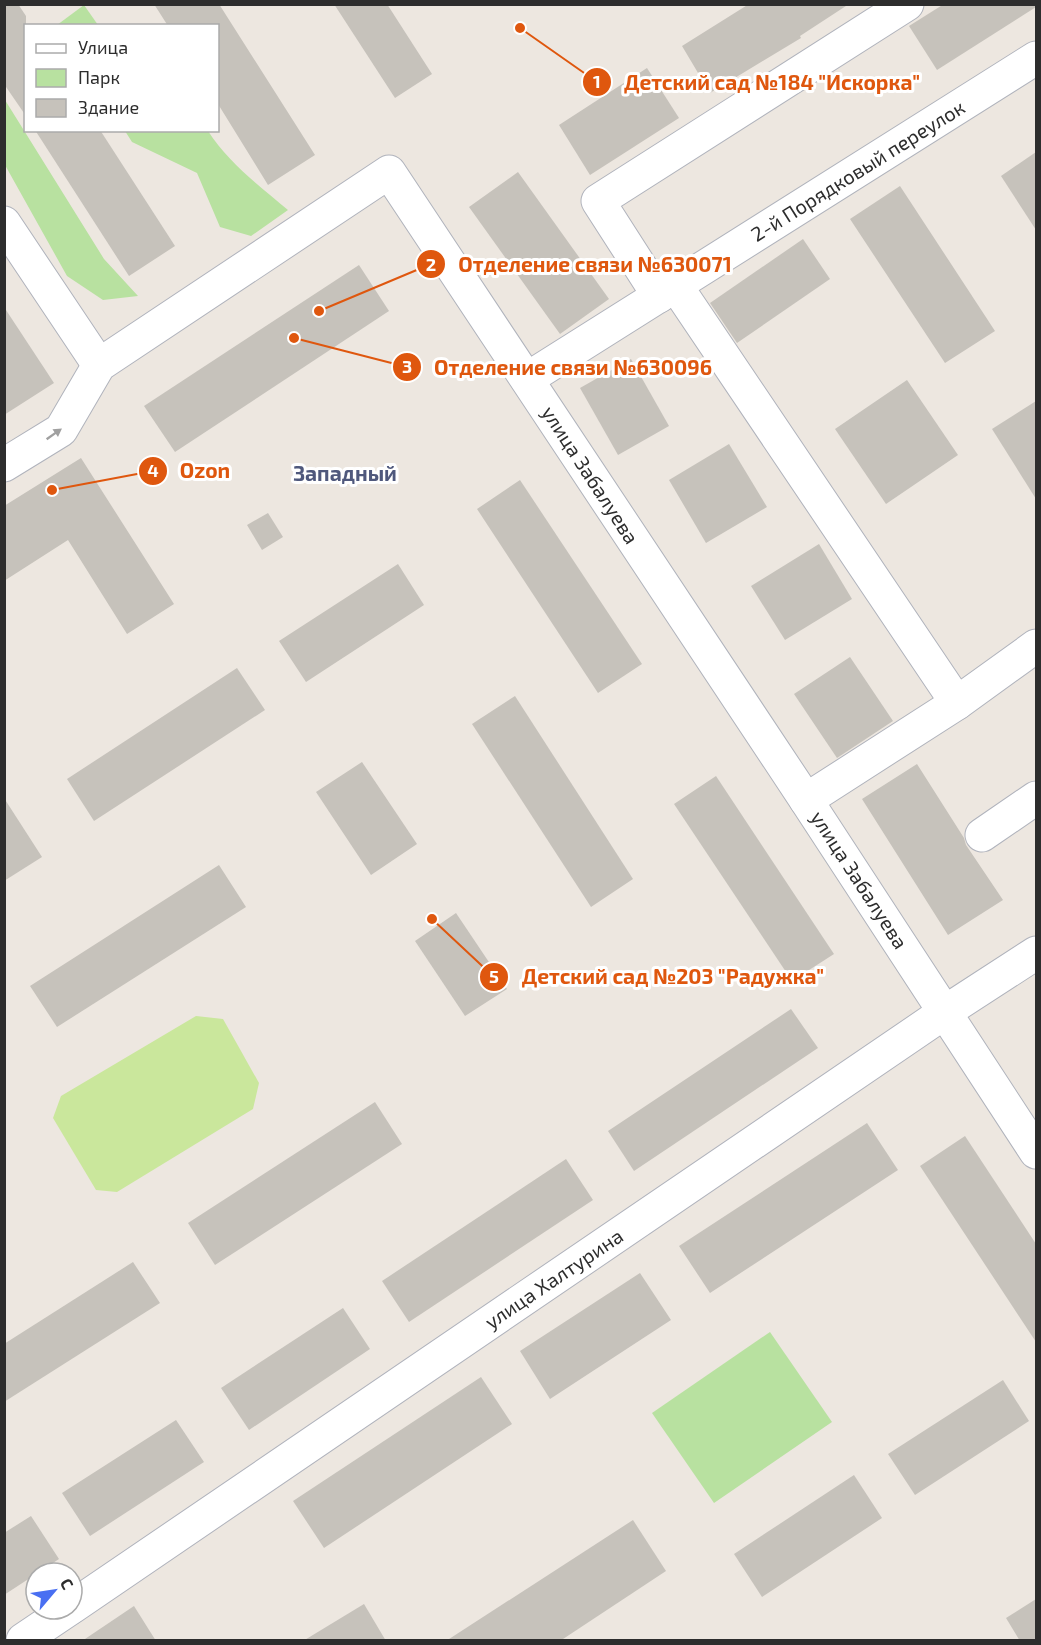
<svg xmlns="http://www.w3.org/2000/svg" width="1041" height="1645" font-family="'Exo 2',sans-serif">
	<rect width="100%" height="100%" fill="#ede7e0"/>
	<g fill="#b8e1a0">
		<polygon points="84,5 98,25 57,25"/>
		<polygon points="5,100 104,259 138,296 103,300 67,276 5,165"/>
		<path d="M125,131H208C228,162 259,186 288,210L251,236L220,227L197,173L132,142Z"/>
		<polygon points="770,1332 832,1422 714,1503 652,1413"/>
	</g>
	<polygon fill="#cae79c" points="196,1016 223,1019 259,1083 253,1109 117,1192 96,1190 53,1118 61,1096"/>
	<g fill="#c6c2bb">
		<polygon points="4,4 18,4 26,16 26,116 4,84"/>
		<polygon points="154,4 219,4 315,155 268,185 218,104 218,26 168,26"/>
		<polygon points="334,4 387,4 432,74 395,98"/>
		<polygon points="749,4 849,4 800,36 801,38 710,93 682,46"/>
		<polygon points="944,4 1036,4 1036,7 937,70 909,26"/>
		<polygon points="647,68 679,118 590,175 559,125"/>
		<polygon points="35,130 100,130 175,246 129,276"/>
		<polygon points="1036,152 1036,230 1001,176"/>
		<polygon points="518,172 609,299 560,334 469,207"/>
		<polygon points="900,186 995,331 945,363 850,219"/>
		<polygon points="803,239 830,279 737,343 710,303"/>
		<polygon points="359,265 389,311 175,452 144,406"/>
		<polygon points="4,307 54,383 4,415"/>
		<polygon points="631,359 669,426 618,455 580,388"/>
		<polygon points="907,380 958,455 886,504 835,429"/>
		<polygon points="1036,401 1036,499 992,429"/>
		<polygon points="729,444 767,507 706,543 669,480"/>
		<polygon points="81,458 174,604 127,634 68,540 4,581 4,506"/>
		<polygon points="520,480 642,664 598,693 477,509"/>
		<polygon points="268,513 283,537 262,550 247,525"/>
		<polygon points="819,544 852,599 785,640 751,586"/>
		<polygon points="398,564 424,605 306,682 279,641"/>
		<polygon points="850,657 893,721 837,758 794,694"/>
		<polygon points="237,668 265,710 94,821 67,779"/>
		<polygon points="515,696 633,879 591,907 472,724"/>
		<polygon points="362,762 417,844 371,875 316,792"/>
		<polygon points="917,764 964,838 966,845 1003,900 948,935 862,799"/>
		<polygon points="716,776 834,954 792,981 674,804"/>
		<polygon points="4,798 42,857 4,881"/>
		<polygon points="219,865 246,907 57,1027 30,986"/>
		<polygon points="456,913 507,989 465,1016 415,941"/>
		<polygon points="791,1009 818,1048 634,1171 608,1131"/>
		<polygon points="375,1102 402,1144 215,1265 188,1223"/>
		<polygon points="867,1123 898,1170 710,1293 679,1246"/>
		<polygon points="965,1136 1036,1244 1036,1342 920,1166"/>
		<polygon points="566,1159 593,1200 409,1322 382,1281"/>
		<polygon points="133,1262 160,1303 4,1402 4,1344"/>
		<polygon points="640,1273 671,1320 550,1399 520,1351"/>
		<polygon points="343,1308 370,1349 249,1430 221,1388"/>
		<polygon points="481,1377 512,1424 324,1548 293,1501"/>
		<polygon points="1003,1380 1029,1421 915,1495 888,1454"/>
		<polygon points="176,1420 204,1462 90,1536 62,1493"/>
		<polygon points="854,1475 882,1518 762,1597 734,1554"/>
		<polygon points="31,1516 59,1559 4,1595 4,1533"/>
		<polygon points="633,1520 666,1571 560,1641 446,1641"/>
		<polygon points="1036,1599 1036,1641 1020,1641 1006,1618"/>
		<polygon points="364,1604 386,1641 303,1641"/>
		<polygon points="134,1606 156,1641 82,1641"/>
	</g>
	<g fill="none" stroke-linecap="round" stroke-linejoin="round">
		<defs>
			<g id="minor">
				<polyline points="4,223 99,365"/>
				<polyline points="676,286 957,703"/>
				<polyline points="659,296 598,201 907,4"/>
				<polyline points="527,379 1036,58"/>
				<polyline points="4,465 61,430 99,365 389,172 806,800 1036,1152"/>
				<polyline points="806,800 957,703 1036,646"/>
				<polyline points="982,835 1036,798"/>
				<polyline points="72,1607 945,1012 1036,953"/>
				<polyline points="23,1640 69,1609"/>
			</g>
		</defs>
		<use href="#minor" stroke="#b0b3bc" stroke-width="35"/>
		<use href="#minor" stroke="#fff" stroke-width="33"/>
	</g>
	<defs><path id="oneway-solid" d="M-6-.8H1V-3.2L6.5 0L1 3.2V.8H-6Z" transform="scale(1.5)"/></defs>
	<use fill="#a0a0a0" href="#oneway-solid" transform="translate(54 434) rotate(-35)"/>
	<g text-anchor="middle" stroke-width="6" stroke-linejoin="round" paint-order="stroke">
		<g font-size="20" fill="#2d2d2d" stroke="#fff">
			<text transform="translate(858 171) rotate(-32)" y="7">2-й Порядковый переулок</text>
			<text transform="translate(590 475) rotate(57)" y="7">улица Забалуева</text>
			<text transform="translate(859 880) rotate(57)" y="7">улица Забалуева</text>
			<text transform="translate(554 1279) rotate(-34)" y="7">улица Халтурина</text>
		</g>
		<g font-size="21" font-weight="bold" fill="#4f587c" stroke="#fff">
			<text x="345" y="481">Западный</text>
		</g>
	</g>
	<path fill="none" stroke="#df570e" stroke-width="2" d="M520 28L597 82M319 311L431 264M294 338L407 367M52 490L153 471M432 919L494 977"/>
	<g fill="#df570e" stroke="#fff" stroke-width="2">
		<circle cx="520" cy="28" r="6"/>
		<circle cx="319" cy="311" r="6"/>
		<circle cx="294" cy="338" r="6"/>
		<circle cx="52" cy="490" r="6"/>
		<circle cx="432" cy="919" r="6"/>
		<circle cx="597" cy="82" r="15"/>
		<circle cx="431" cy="264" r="15"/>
		<circle cx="407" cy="367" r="15"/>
		<circle cx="153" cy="471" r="15"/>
		<circle cx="494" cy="977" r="15"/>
	</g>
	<g font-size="18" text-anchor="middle" font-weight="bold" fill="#fff">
		<text x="597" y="88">1</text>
		<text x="431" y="271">2</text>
		<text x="407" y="373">3</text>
		<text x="153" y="477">4</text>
		<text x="494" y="983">5</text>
	</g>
	<g font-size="21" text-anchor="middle" font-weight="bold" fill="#df570e" stroke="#fff" stroke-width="6" stroke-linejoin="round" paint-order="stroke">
		<text x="772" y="90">Детский сад №184 "Искорка"</text>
		<text x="595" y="272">Отделение связи №630071</text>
		<text x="573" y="375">Отделение связи №630096</text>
		<text x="205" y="478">Ozon</text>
		<text x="673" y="984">Детский сад №203 "Радужка"</text>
	</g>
	<rect width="1041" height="1645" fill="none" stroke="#2d2d2d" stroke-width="12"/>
	<rect x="24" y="24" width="195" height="108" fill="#ffffff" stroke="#ababab" stroke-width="1.5"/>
	<rect x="36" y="44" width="30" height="9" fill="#ffffff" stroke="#ababab" stroke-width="1.5"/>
	<text x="78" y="54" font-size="18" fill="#2d2d2d">Улица</text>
	<rect x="36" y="69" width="30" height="18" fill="#b8e1a0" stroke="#ababab" stroke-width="1.5"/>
	<text x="78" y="84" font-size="18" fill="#2d2d2d">Парк</text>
	<rect x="36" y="99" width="30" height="18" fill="#c6c2bb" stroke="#ababab" stroke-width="1.5"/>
	<text x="78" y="114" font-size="18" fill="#2d2d2d">Здание</text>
	<g transform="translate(54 1591) rotate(61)"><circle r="28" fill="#ffffff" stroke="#ababab" stroke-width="1.5"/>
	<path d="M0-4.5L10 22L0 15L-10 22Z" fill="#496ff2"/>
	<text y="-9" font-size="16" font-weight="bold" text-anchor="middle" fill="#2d2d2d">С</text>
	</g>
</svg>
